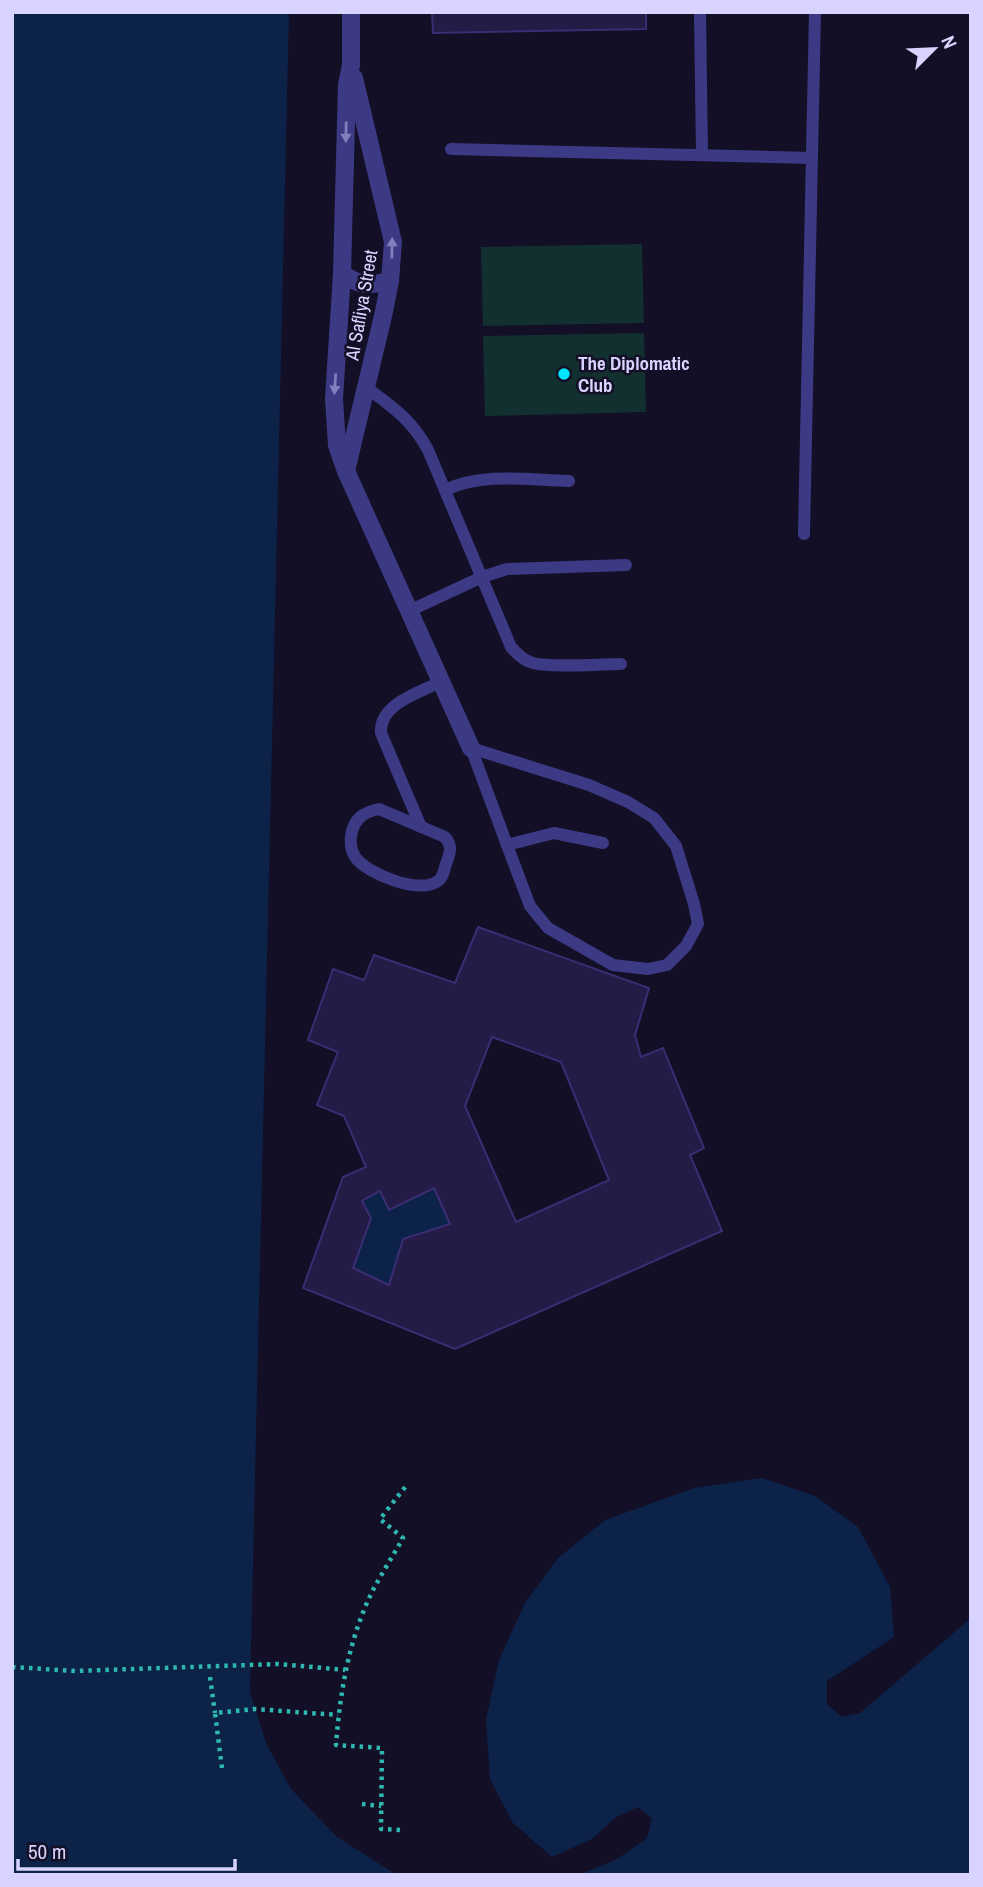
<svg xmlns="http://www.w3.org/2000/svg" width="983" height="1887" font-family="'Archivo Narrow',sans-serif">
	<rect width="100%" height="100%" fill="#130f26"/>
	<g fill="#12302f">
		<polygon points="642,244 644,323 483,326 481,247"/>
		<polygon points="644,333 646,412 485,416 483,336"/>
	</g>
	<g fill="#0c2248">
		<polygon points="12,12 289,12 250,1692 266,1743 291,1789 337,1837 397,1875 12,1875"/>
		<polygon points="434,1188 450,1224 403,1239 389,1285 353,1268 371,1218 362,1201 380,1191 389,1210"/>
		<polygon points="762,1478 815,1496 858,1527 890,1587 894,1637 827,1681 827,1704 842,1717 860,1713 971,1618 971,1875 578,1875 617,1859 647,1838 652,1819 638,1807 615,1818 592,1839 552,1857 513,1823 490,1779 486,1720 499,1660 525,1603 558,1558 605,1520 694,1488"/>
	</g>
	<g fill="#241b47" stroke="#3b2d73" stroke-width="2" fill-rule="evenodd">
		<polygon points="432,12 646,12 646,29 433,33"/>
		<path d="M478,927L649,988L635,1035L641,1057L663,1048L704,1148L690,1155L722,1231L455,1349L303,1288L343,1177L366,1167L344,1116L317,1105L338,1052L308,1040L333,969L364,980L374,955L455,983ZM492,1037L561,1062L609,1180L516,1222L465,1106ZM434,1188L450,1224L403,1239L389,1285L353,1268L371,1218L362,1201L380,1191L389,1210Z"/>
	</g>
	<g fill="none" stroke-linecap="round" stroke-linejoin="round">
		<g stroke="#2fb8b0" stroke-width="4.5" stroke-dasharray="3.5 5" stroke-linecap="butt">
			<polyline points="12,1667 75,1671 278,1664 345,1670"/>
			<polyline points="210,1677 215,1713"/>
			<polyline points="222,1768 215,1713 255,1709 338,1715"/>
			<polyline points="362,1804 381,1806"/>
			<path d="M400,1830L381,1829L382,1748L336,1745C340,1692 349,1638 373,1590C382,1573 393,1556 403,1538L380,1519L406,1486"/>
		</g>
		<g stroke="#3d3a85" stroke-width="12">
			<polyline points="700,12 702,155"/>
			<polyline points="451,149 812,158"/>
			<path d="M367,388C394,408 412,420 428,450L511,647C517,654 524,661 533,663C552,668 599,664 621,664"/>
			<path d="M445,490C484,472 528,480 569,481"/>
			<polyline points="804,534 815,12"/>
			<polyline points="409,611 482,577 507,569 626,565"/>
			<polyline points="471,748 589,785 628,802 654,818 676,846 694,904 698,924 686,946 667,965 648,969 613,965 548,928 530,906 507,845"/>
			<polyline points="471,748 507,845 554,833 603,843"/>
			<path d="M379,809L445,837C454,847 449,855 445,867C444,872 442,878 438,881C420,895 367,874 355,857C350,849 350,839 352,831C356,817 365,812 379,809Z"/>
			<path d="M421,827L381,733C379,704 419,693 440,682"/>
		</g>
		<g stroke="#3d3a85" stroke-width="18">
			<polyline points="351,12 351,65 347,85 342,273 334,399 337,445 346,471 471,748"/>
			<path d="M342,273C358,286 370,286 390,281"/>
			<polyline points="346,471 383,316 390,281 393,242 354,78"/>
		</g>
	</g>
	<defs><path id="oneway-solid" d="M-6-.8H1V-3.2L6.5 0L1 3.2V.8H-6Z" transform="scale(1.75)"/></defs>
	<g fill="#837fbc">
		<use href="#oneway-solid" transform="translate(346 132) rotate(91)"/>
		<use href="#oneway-solid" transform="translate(392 248) rotate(-89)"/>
		<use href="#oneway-solid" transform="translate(335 384) rotate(94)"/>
	</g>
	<circle fill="#00e5ff" stroke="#130f26" stroke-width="2.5" cx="564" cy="374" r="7"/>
	<g text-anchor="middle" stroke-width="5" stroke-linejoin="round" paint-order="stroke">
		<g font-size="19" fill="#d9d4ff" stroke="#130f26">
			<text transform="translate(361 305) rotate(-80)" y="7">Al Safliya Street</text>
		</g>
		<g font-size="19" font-weight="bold" fill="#d9d4ff" stroke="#130f26" text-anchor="start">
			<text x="578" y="370">The Diplomatic<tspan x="578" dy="22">Club</tspan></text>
		</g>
	</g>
	<rect width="983" height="1887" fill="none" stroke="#d9d4ff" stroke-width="28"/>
	<g transform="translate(934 49) rotate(66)" stroke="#130f26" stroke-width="5" paint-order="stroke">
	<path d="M0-5L12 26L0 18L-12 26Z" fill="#d9d4ff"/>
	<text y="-10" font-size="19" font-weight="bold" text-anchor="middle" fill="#d9d4ff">N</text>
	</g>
	<path d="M18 1859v10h217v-10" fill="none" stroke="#d9d4ff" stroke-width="3.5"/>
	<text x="28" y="1859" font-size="21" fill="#d9d4ff" stroke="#130f26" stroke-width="5" paint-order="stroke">50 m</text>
</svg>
